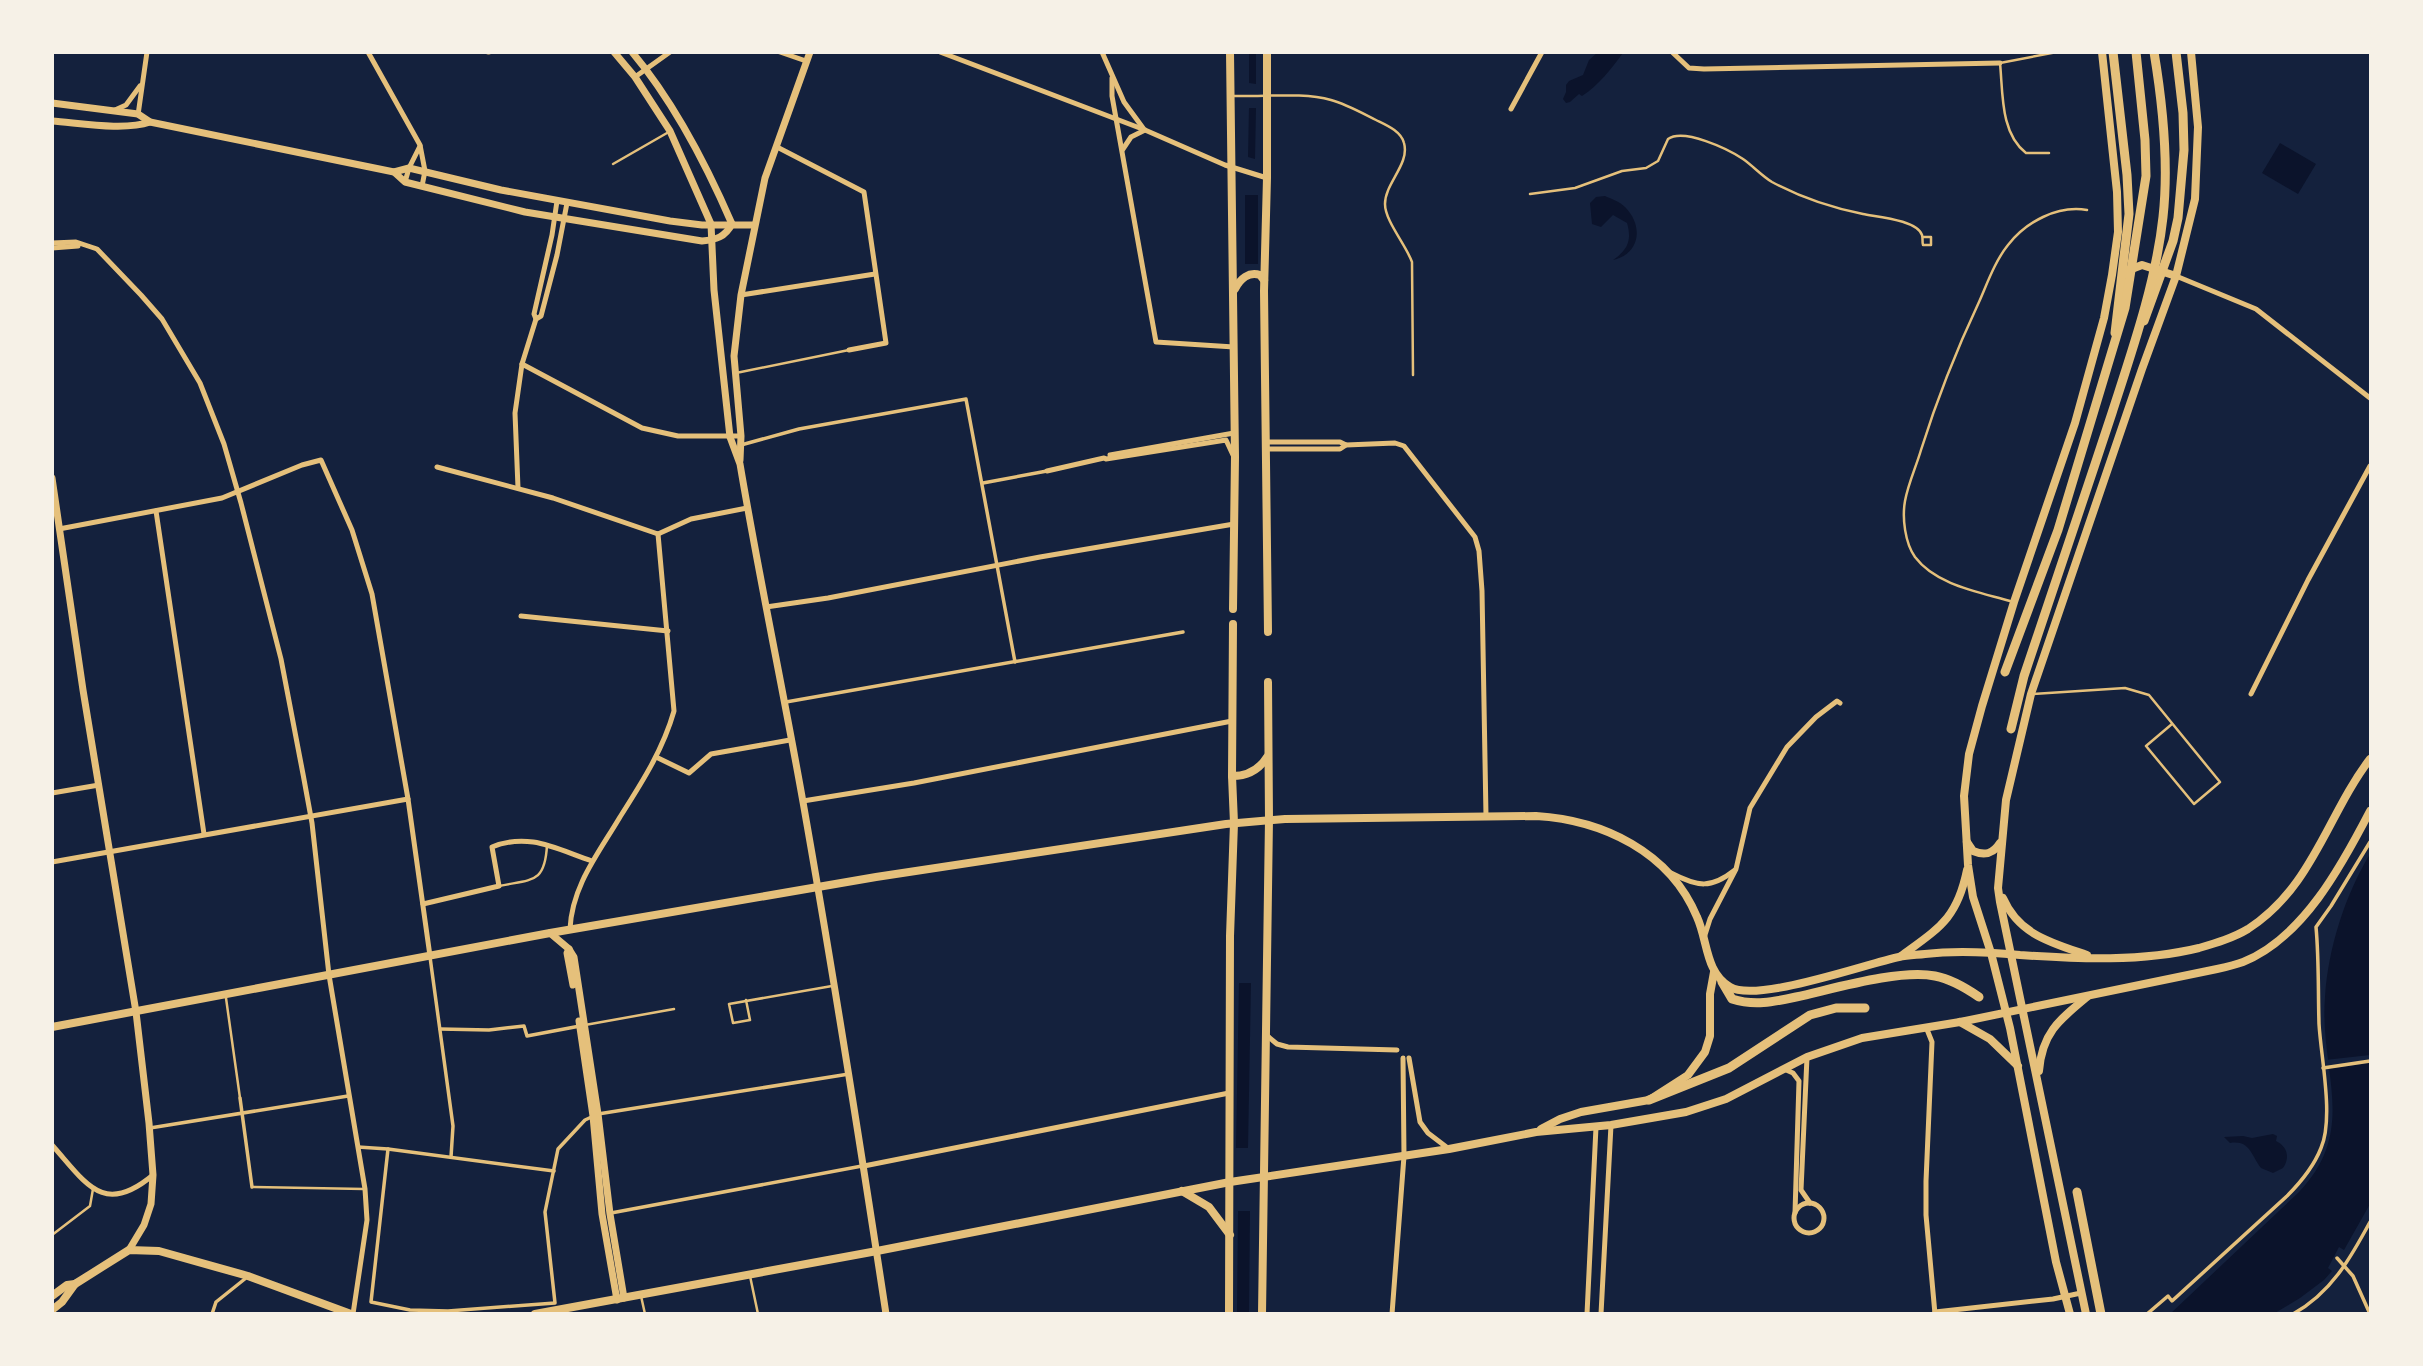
<svg xmlns="http://www.w3.org/2000/svg" width="2423" height="1366" font-family="Overpass,sans-serif">
	<rect width="100%" height="100%" fill="#14213d"/>
	<g fill="#0b132b">
		<path d="M1598,52L1623,53C1611,69 1599,85 1582,96L1579,94L1570,102L1566,103L1563,99L1566,92V85L1569,81L1583,75L1589,60Z"/>
		<polygon points="1249,53 1256,53 1256,84 1249,83"/>
		<polygon points="1249,108 1256,108 1255,159 1248,157"/>
		<polygon points="2280,143 2316,164 2298,194 2262,173"/>
		<rect x="1245" y="195" width="13" height="69"/>
		<path d="M1605,196C1612,199 1620,202 1625,207C1644,226 1640,254 1613,260C1628,250 1632,240 1627,223L1613,215L1601,227L1592,224L1590,203L1596,197Z"/>
		<path d="M2370,854V1204L2344,1250L2339,1247L2328,1268L2332,1271L2324,1280L2300,1298L2275,1313L2170,1314L2299,1192C2359,1129 2319,1071 2325,997C2328,949 2345,895 2370,854Z"/>
		<polygon points="1239,983 1251,983 1248,1148 1236,1148"/>
		<path d="M2273,1134L2277,1136L2276,1141C2288,1147 2290,1158 2283,1168L2273,1173L2261,1168C2251,1155 2250,1140 2230,1143L2224,1137L2243,1136L2252,1138Z"/>
		<polygon points="1238,1211 1250,1211 1249,1313 1237,1313"/>
	</g>
	<polygon fill="#14213d" points="2370,1055 2370,1063 2326,1069 2325,1060"/>
	<g fill="none" stroke-linecap="round" stroke-linejoin="round">
		<g stroke="#e5c07b" stroke-width="2.5">
			<path d="M1234,96C1264,97 1303,92 1331,100C1346,104 1362,113 1376,120C1386,125 1401,131 1404,143C1410,164 1385,183 1385,204C1385,221 1406,245 1412,262L1413,375"/>
			<path d="M2049,153H2026C2000,133 2003,92 2000,63L2057,52"/>
			<polyline points="613,164 667,133"/>
			<path d="M1530,194L1575,188L1622,171L1646,168L1658,161L1668,139C1684,128 1728,149 1743,159C1753,166 1762,176 1772,182C1800,197 1833,208 1863,214C1878,217 1917,220 1922,235C1923,238 1922,241 1923,245H1931V237H1923"/>
			<polyline points="736,373 849,350"/>
			<path d="M2010,601C1979,592 1936,585 1915,557C1905,543 1902,518 1905,501C1908,484 1916,467 1921,450C1937,399 1956,351 1979,302C1987,284 1995,261 2008,245C2026,222 2057,205 2087,210"/>
			<polyline points="2033,694 2125,688 2149,695 2220,782 2194,804 2146,746 2172,724"/>
			<path d="M499,886C532,879 545,884 547,845"/>
			<polyline points="226,998 240,1098"/>
			<polyline points="746,1000 750,1020 733,1023 729,1004 832,986"/>
			<polyline points="585,1025 674,1009"/>
			<polyline points="252,1187 364,1189"/>
			<polyline points="52,1235 90,1206 93,1189"/>
			<polyline points="750,1276 758,1314"/>
			<polyline points="641,1296 645,1314"/>
		</g>
		<g stroke="#e5c07b" stroke-width="3.5">
			<polyline points="741,445 799,429 966,399 1015,662"/>
			<polyline points="983,483 1047,471"/>
			<polyline points="786,702 1183,632"/>
			<polyline points="430,957 453,1126 451,1157"/>
			<polyline points="440,1029 489,1030 524,1026 527,1036 580,1026"/>
			<polyline points="2323,1068 2370,1061"/>
			<polyline points="240,1098 252,1187"/>
			<polyline points="150,1128 348,1096"/>
			<polyline points="358,1147 388,1149 554,1171"/>
			<polyline points="388,1149 371,1302 410,1310 448,1311 555,1303 545,1212 558,1149 585,1120 598,1114 849,1074"/>
			<polyline points="611,1213 862,1166"/>
			<polyline points="2337,1258 2353,1276 2370,1314"/>
			<polyline points="212,1314 216,1302 246,1278"/>
			<path d="M2147,1314L2168,1296L2172,1301L2287,1196C2301,1182 2314,1166 2321,1148C2334,1118 2321,1058 2319,1024C2318,991 2319,959 2316,927L2331,906L2370,842"/>
			<path d="M2293,1314C2331,1293 2350,1259 2370,1222"/>
		</g>
		<g stroke="#e5c07b" stroke-width="5">
			<polyline points="368,52 420,145 425,171 422,186"/>
			<polyline points="488,52 489,52"/>
			<polyline points="780,52 806,61"/>
			<polyline points="940,52 1145,130 1225,165 1267,178"/>
			<polyline points="1102,52 1124,102 1143,128"/>
			<polyline points="1672,52 1689,68 1704,69 2000,63"/>
			<polyline points="635,77 670,52"/>
			<polyline points="1112,78 1112,96 1156,342 1234,347"/>
			<polyline points="1511,109 1542,52"/>
			<polyline points="115,110 126,105 140,86"/>
			<polyline points="138,115 147,52"/>
			<polyline points="777,147 864,192 886,343 849,350"/>
			<polyline points="1123,149 1131,137 1145,130"/>
			<polyline points="405,182 409,168 420,146"/>
			<polyline points="52,243 76,242 97,249 141,295 162,319 200,383 224,444 241,503 281,659 303,774 312,823 329,975 365,1189 367,1220 353,1314"/>
			<polyline points="52,248 78,246"/>
			<polyline points="2176,276 2256,309 2370,398"/>
			<polyline points="741,295 875,274"/>
			<polyline points="536,319 534,314 552,235 557,201"/>
			<polyline points="522,364 642,428 678,436 741,436"/>
			<polyline points="1267,442 1340,442 1346,445"/>
			<polyline points="1267,449 1340,449 1346,445 1395,443 1404,446 1475,537 1479,551 1482,591 1486,816"/>
			<polyline points="1110,455 1234,433"/>
			<polyline points="437,467 553,498 658,534"/>
			<polyline points="1047,471 1104,458 1106,459 1226,440 1233,455"/>
			<polyline points="518,488 515,413 522,364 536,319 541,316 557,255 567,203"/>
			<polyline points="156,511 204,834"/>
			<polyline points="59,529 222,498 302,465 321,460 352,530 372,594 408,799 430,956"/>
			<polyline points="658,534 691,519 747,508"/>
			<polyline points="766,607 828,598 1040,557 1234,524"/>
			<polyline points="521,616 668,631"/>
			<polyline points="2251,694 2308,580 2370,466"/>
			<polyline points="656,757 689,773 711,754 790,740"/>
			<polyline points="52,793 99,785"/>
			<polyline points="803,801 914,783 1232,721"/>
			<polyline points="52,862 408,799"/>
			<path d="M1671,873C1698,887 1711,889 1735,870"/>
			<path d="M423,904L499,886L492,847C529,832 556,849 592,861"/>
			<path d="M570,929C572,886 598,854 620,817C641,784 663,750 674,711L658,534"/>
			<polyline points="1704,938 1710,919 1736,869 1750,808 1787,747 1816,717 1837,701 1840,703"/>
			<polyline points="1926,1027 1932,1042 1926,1181 1926,1215 1935,1314"/>
			<polyline points="1265,1034 1277,1044 1288,1047 1397,1050"/>
			<polyline points="1807,1057 1801,1190 1810,1203"/>
			<polyline points="1409,1058 1420,1122 1428,1133 1449,1149"/>
			<polyline points="1784,1069 1793,1073 1799,1081 1795,1213"/>
			<path d="M52,1145C86,1183 103,1217 153,1175"/>
			<polyline points="864,1166 1229,1093"/>
			<circle cx="1809" cy="1218" r="15"/>
			<polyline points="1935,1312 2053,1299 2081,1293"/>
			<polyline points="1392,1314 1404,1156 1403,1058"/>
			<polyline points="1587,1314 1596,1127"/>
			<polyline points="1601,1314 1611,1125"/>
		</g>
		<g stroke="#e5c07b" stroke-width="7">
			<path d="M614,52L635,77L670,131L711,224L714,290L730,437L740,464C759,577 783,689 803,802C833,972 860,1143 886,1314"/>
			<path d="M632,52C674,102 706,164 732,224"/>
			<path d="M52,103L138,114L150,122L394,172L405,182L525,212L702,241C716,240 725,237 732,224"/>
			<path d="M52,121C80,123 124,131 150,122"/>
			<polyline points="394,172 409,168 501,190 670,221 702,225 754,225"/>
			<polyline points="740,460 741,436 734,356 741,295 765,178 810,52"/>
			<polyline points="52,478 83,690 136,1012 149,1123 153,1175 151,1204 144,1225 129,1250"/>
			<polyline points="550,933 569,949 574,957 598,1114 610,1214 624,1298"/>
			<polyline points="569,949 567,953 573,985"/>
			<polyline points="579,1021 593,1116 602,1214 617,1300"/>
		</g>
		<g stroke="#e5c07b" stroke-width="8">
			<polyline points="1230,52 1235,457 1233,609"/>
			<polyline points="1267,52 1267,178 1264,291 1268,632"/>
			<polyline points="2129,270 2142,265 2176,276"/>
			<path d="M1235,289C1240,279 1249,271 1260,275L1264,280"/>
			<path d="M1232,776C1248,776 1259,770 1267,757"/>
			<path d="M1967,842L1973,851C1985,856 1993,854 2000,843"/>
			<path d="M2003,898C2019,935 2052,943 2087,955"/>
			<path d="M1901,956C1939,928 1957,919 1967,870"/>
			<polyline points="1960,1022 1990,1039 2018,1066"/>
			<path d="M52,1027L550,933L876,877L1226,824L1285,819L1536,816C1603,820 1670,852 1697,917C1708,941 1705,972 1730,987C1757,1003 1865,964 1899,957C1908,955 1917,955 1925,954C1957,950 1989,952 2020,955C2079,959 2142,962 2199,948C2216,943 2233,938 2248,929C2313,887 2327,815 2370,759"/>
			<path d="M2039,1071C2042,1033 2059,1020 2087,997"/>
			<polyline points="1541,1129 1560,1119 1581,1112 1649,1100 1688,1075 1705,1052 1710,1036 1710,994 1714,972"/>
			<polyline points="1182,1191 1209,1207 1230,1235"/>
			<polyline points="52,1296 67,1285 75,1284 129,1250 159,1251 248,1276 351,1314"/>
			<polyline points="52,1310 62,1302 75,1284"/>
			<path d="M535,1314L877,1251L1230,1182L1449,1149L1536,1132L1611,1125L1686,1112L1726,1099L1807,1057L1862,1038L1960,1022L2217,969C2226,967 2235,965 2243,962C2303,938 2342,865 2370,811"/>
			<polyline points="1229,1314 1230,936 1234,823 1232,776 1233,624"/>
			<polyline points="1262,1314 1269,819 1268,682"/>
			<polyline points="2070,1314 2056,1262 2010,1028 1991,953 1973,897 1968,865 1964,796 1969,754 1982,706 2014,602 2075,423 2104,318 2112,275 2118,232 2117,192 2102,52"/>
			<polyline points="2086,1314 2000,902 1998,888 2006,800 2031,694 2142,369 2176,276 2195,199 2198,127 2191,52"/>
		</g>
		<g stroke="#e5c07b" stroke-width="9">
			<polyline points="2113,52 2127,175 2129,214 2115,333"/>
			<polyline points="2144,321 2173,241 2178,218 2184,150 2183,113 2176,52"/>
			<polyline points="2005,672 2058,530 2125,308 2146,176 2145,140 2136,52"/>
			<path d="M2011,729L2024,676C2053,589 2083,501 2112,413C2132,351 2156,282 2163,217C2169,163 2163,106 2154,52"/>
			<path d="M1722,982L1732,999C1754,1006 1773,1002 1796,997C1833,989 1899,969 1935,976C1951,979 1966,988 1979,997"/>
			<polyline points="1649,1100 1729,1068 1810,1015 1836,1008 1865,1008"/>
			<polyline points="2077,1192 2101,1314"/>
		</g>
	</g>
	<rect width="2423" height="1366" fill="none" stroke="#f6f1e7" stroke-width="108"/>
</svg>
